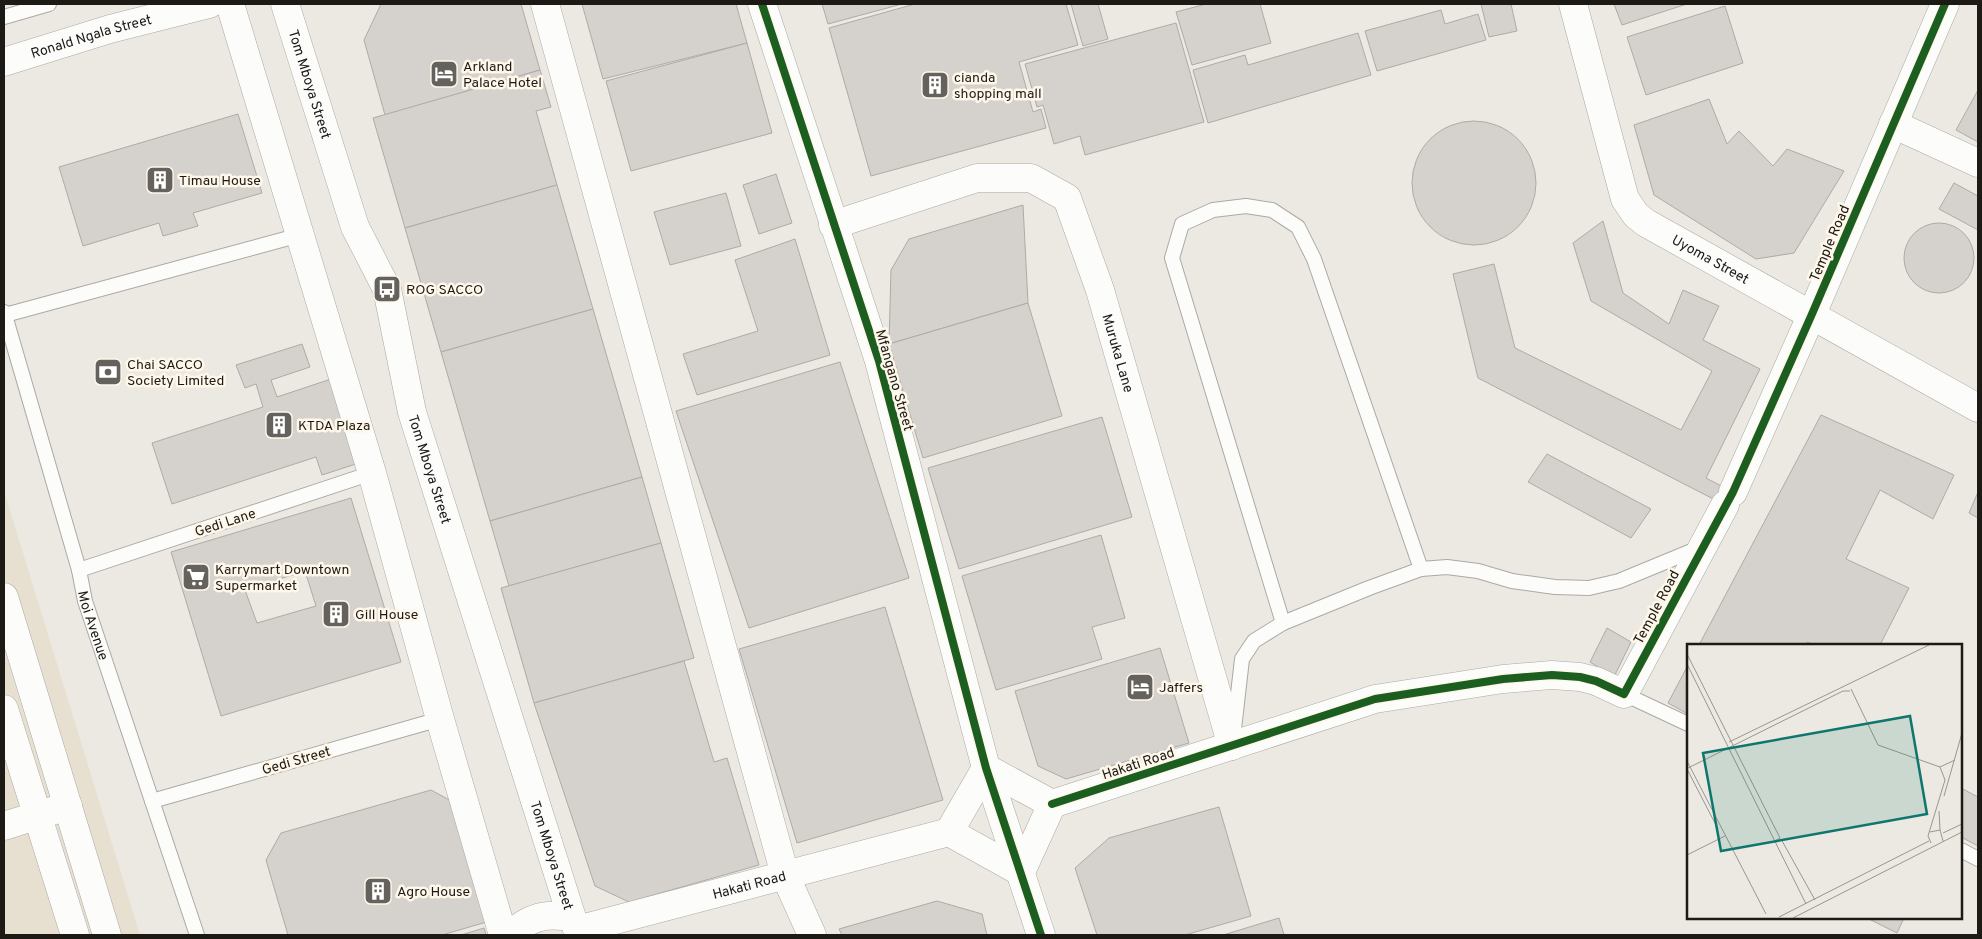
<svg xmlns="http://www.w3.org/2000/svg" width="1982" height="939" font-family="Overpass,sans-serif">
	<rect width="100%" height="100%" fill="#ece9e2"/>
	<polygon fill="#e7e0d1" points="4,491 140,935 4,935"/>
	<g fill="#d5d1cd" stroke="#aeaaa6" fill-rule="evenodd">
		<polygon points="381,4 521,4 540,70 385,115 364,40"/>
		<polygon points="582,4 736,4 747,43 603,79"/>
		<polygon points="822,4 902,4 828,24"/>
		<polygon points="915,4 1066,4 1078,45 1019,62 1033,112 1041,109 1046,128 871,176 829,28"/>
		<polygon points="1071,4 1098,4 1108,39 1083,46"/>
		<polygon points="1206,4 1260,4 1271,43 1192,65 1176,12"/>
		<polygon points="1481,4 1511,4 1517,31 1489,37"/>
		<polygon points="1614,4 1687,4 1622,25"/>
		<polygon points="1725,6 1743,63 1646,95 1627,37"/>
		<polygon points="1441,10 1445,24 1478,14 1486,40 1377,71 1365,31"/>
		<polygon points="1176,23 1204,122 1085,155 1080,136 1054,144 1043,105 1037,107 1025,64"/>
		<polygon points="1358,33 1371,75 1208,123 1193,70 1245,55 1248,65"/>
		<polygon points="747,43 772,133 631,171 606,81"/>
		<polygon points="540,70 551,107 536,111 557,185 405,228 373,118"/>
		<polygon points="1978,90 1978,142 1956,130"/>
		<polygon points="1709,99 1727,144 1739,131 1773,166 1787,149 1844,171 1794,253 1756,259 1654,195 1634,125"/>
		<polygon points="238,114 262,193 193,213 198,226 163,236 159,223 83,246 59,167"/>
		<circle cx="1474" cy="183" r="62"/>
		<polygon points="776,174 792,223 759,234 743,185"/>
		<polygon points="1954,183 1978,196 1978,230 1939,209"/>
		<polygon points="557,185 593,309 441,352 405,228"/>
		<polygon points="726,193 741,246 670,265 654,212"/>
		<polygon points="1023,205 1028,303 889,344 891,270 909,239"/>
		<polygon points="1603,221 1623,293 1669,324 1683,290 1719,306 1703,340 1760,369 1706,478 1733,492 1725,505 1478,378 1453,274 1494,264 1515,348 1681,430 1712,371 1591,301 1573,243"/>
		<circle cx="1939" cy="258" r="35"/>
		<polygon points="795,239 830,355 697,395 683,354 758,331 735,260"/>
		<polygon points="1028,303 1062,416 923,458 889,344"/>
		<polygon points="593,309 642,477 490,521 441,352"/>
		<polygon points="302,344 310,367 271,380 277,397 334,378 362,462 322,475 316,457 172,504 152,443 263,407 256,384 245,388 236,365"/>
		<polygon points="840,362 909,578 749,628 676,411"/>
		<polygon points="1821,415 1954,475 1933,519 1880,490 1846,559 1909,588 1880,645 1814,645 1807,642 1805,645 1699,645"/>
		<polygon points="1102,417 1132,517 959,569 928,468"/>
		<polygon points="1547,454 1651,509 1631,538 1528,482"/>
		<polygon points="642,477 661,543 509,586 490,521"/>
		<polygon points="1978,492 1978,518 1969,513"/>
		<path d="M351,498L401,662L221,716L171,552ZM305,571L316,606L257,623L245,590Z"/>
		<polygon points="1101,535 1125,618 1092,627 1102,659 996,690 962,576"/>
		<polygon points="661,543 694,658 534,703 501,588"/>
		<polygon points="885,607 943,800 797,843 739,649"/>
		<polygon points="1607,628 1631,642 1614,677 1590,662"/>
		<polygon points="1160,648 1189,743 1066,779 1038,766 1015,691"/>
		<polygon points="684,661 714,762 727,758 759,865 629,902 595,886 534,703"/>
		<polygon points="1688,665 1688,714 1668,703"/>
		<polygon points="1961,788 1978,797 1978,846 1961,837"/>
		<polygon points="431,790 455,803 490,921 442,935 288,935 266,860 281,833"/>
		<polygon points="1219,807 1251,916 1185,935 1097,935 1075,868 1109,838"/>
		<polygon points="937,901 982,914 987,935 842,935 839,929"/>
		<polygon points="1279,918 1284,935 1223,935"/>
		<polygon points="1867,918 1904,918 1897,933"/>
		<polygon points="484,928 486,935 461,935"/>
	</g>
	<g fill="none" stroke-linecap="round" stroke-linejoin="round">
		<defs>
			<g id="service">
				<polyline points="4,17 49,4"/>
				<path id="s1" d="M4,312L79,570L85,601L197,935"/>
				<polyline points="5,315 300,235"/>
				<polyline points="79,570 372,473"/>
				<polyline points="1283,623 1172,258 1182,224 1213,210 1246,206 1272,210 1298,227 1314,259 1421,569"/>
				<polyline points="1624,694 1688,724"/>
				<polyline points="1234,729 1242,659 1254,641 1283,623 1369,588 1421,569 1447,567 1478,571 1512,581 1555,587 1589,588 1619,581 1699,548"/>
				<polyline points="152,801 440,719"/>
				<polyline points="1961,850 1978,859"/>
			</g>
			<g id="minor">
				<polyline points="545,4 785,875 812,935"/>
				<polyline points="762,4 879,361 986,768 1041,935"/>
				<polyline points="1893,124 1978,163"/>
				<path id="s2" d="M833,225L977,178H1031L1067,198L1100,290L1232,746"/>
				<polyline points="1733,492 1812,314 1945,4"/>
				<polyline points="986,768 1052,804"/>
				<polyline points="1052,804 1375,699 1503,679 1552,675 1580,677 1596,681 1624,694 1725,505"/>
				<polyline points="949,832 1021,872"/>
				<polyline points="949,832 986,768"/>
				<polyline points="1021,872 1052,804"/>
				<path id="s3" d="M577,930L949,832"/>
			</g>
			<g id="tertiary">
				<path id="s4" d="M1573,4L1625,199L1636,215L1646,223L1978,408"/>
				<path id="s5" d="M4,62L110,29L209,4"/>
				<polyline points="4,826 68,806"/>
			</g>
			<g id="secondary">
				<polyline points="230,4 372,473 440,719 503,935"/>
				<path id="s6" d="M285,4L355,227L387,289L412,412L572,918"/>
				<polyline points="4,597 107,935"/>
				<polyline points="4,709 75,935"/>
				<path d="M511,935C528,917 547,912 572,918"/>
			</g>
		</defs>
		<use href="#service" stroke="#aca9a4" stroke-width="16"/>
		<use href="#minor" stroke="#aca9a4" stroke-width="29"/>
		<use href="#tertiary" stroke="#aca9a4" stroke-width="29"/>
		<use href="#secondary" stroke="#aca9a4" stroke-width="29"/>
		<use href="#service" stroke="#fcfcfb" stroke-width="14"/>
		<use href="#minor" stroke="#fcfcfb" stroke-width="28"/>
		<use href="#tertiary" stroke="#fcfcfb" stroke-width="28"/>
		<use href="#secondary" stroke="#fcfcfb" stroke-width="28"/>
		<defs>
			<g id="cycleway">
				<polyline points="762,4 879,361 986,768 1041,935"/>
				<polyline points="1052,804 1375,699 1503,679 1552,675 1580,677 1596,681 1624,694 1733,492 1812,314 1945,4"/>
			</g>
		</defs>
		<use href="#cycleway" stroke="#fef7ea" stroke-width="11"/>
		<use href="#cycleway" stroke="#1b5e20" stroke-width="8"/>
	</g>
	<defs>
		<symbol id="hotel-square" viewBox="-11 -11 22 22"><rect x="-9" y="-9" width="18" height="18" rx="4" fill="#65625d" stroke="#fef7ea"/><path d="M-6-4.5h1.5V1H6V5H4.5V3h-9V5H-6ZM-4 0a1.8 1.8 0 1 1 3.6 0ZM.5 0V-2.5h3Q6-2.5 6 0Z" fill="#fff"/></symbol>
		<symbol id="building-square" viewBox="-11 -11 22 22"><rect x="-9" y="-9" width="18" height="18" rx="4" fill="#65625d" stroke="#fef7ea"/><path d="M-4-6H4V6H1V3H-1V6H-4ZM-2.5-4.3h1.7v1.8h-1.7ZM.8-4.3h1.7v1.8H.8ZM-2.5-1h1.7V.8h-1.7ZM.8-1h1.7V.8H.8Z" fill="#fff"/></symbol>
		<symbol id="bus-square" viewBox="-11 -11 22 22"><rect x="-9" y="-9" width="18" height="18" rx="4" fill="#65625d" stroke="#fef7ea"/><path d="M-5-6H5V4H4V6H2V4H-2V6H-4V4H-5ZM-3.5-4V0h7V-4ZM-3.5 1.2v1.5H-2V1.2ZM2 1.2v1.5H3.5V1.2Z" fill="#fff"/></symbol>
		<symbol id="bank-square" viewBox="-11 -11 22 22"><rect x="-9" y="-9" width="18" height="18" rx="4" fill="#65625d" stroke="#fef7ea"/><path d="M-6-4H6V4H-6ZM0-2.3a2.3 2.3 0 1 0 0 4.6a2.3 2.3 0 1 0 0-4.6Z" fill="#fff"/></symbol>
		<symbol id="supermarket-square" viewBox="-11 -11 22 22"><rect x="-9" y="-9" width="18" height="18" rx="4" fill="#65625d" stroke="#fef7ea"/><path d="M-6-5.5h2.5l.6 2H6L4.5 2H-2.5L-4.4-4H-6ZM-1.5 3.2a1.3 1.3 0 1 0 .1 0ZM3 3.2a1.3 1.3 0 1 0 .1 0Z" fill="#fff"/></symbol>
	</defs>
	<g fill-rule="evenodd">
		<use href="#hotel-square" x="428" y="58" width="32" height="32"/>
		<use href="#building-square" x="919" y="69" width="32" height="32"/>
		<use href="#building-square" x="144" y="164" width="32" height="32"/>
		<use href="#bus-square" x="371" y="273" width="32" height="32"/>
		<use href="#bank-square" x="92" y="356" width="32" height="32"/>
		<use href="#building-square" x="263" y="409" width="32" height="32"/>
		<use href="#supermarket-square" x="180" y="561" width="32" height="32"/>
		<use href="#building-square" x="320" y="598" width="32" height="32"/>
		<use href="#hotel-square" x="1124" y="671" width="32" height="32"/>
		<use href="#building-square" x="362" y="875" width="32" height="32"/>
	</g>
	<g text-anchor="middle" stroke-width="5" stroke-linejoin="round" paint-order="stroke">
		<g font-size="14" fill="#1d1a15" stroke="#fef7ea">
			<text dy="5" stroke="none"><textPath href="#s5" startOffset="91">Ronald Ngala Street</textPath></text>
			<text dy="5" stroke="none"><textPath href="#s6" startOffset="84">Tom Mboya Street</textPath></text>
			<text transform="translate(1829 243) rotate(-67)" y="5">Temple Road</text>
			<text dy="5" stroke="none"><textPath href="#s4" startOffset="308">Uyoma Street</textPath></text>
			<text dy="5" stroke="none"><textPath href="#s2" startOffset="410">Muruka Lane</textPath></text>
			<text transform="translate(895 380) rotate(74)" y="5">Mfangano Street</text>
			<text dy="5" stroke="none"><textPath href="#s6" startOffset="489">Tom Mboya Street</textPath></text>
			<text transform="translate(225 522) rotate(-18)" y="5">Gedi Lane</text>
			<text transform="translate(1656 607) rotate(-62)" y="5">Temple Road</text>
			<text dy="5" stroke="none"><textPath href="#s1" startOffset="326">Moi Avenue</textPath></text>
			<text transform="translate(296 760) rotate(-16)" y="5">Gedi Street</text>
			<text transform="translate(1138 763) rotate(-18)" y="5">Hakati Road</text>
			<text dy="5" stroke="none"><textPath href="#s6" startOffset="894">Tom Mboya Street</textPath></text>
			<text dy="5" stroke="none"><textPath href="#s3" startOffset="178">Hakati Road</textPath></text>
		</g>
		<g font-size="14" fill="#1d1a15" stroke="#fef7ea" text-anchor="start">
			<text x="463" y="71">Arkland<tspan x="463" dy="16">Palace Hotel</tspan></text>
			<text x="954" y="82">cianda<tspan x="954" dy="16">shopping mall</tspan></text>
			<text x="179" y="185">Timau House</text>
			<text x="406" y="294">ROG SACCO</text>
			<text x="127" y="369">Chai SACCO<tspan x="127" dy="16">Society Limited</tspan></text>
			<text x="298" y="430">KTDA Plaza</text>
			<text x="215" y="574">Karrymart Downtown<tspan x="215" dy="16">Supermarket</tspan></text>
			<text x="355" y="619">Gill House</text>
			<text x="1159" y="692">Jaffers</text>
			<text x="397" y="896">Agro House</text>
		</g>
	</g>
	<g transform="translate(1687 644)">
		<rect width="275" height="275" fill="#ece9e2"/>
		<path fill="none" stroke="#999690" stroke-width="1" d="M0,10L93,194L86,198M0,20L119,260M164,45L191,101L253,123M42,98L242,1M0,117L79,270M1,124L156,47H163M0,125L31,185M257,152L275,89M252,167L253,186M243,188L253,186L256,197M256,189L275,180M94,195L128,256M244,199L241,192L258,136L253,123L268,116M0,211L38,192M92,273L242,197M106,274L275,188"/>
		<path fill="#0f766e" fill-opacity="0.15" stroke="#0f766e" stroke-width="2.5" d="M223,72L240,170L34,207L16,109Z"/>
		<rect width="275" height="275" fill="none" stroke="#1d1a15" stroke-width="2.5"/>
	</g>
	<rect width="1982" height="939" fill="none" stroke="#1d1a15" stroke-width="10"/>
</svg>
